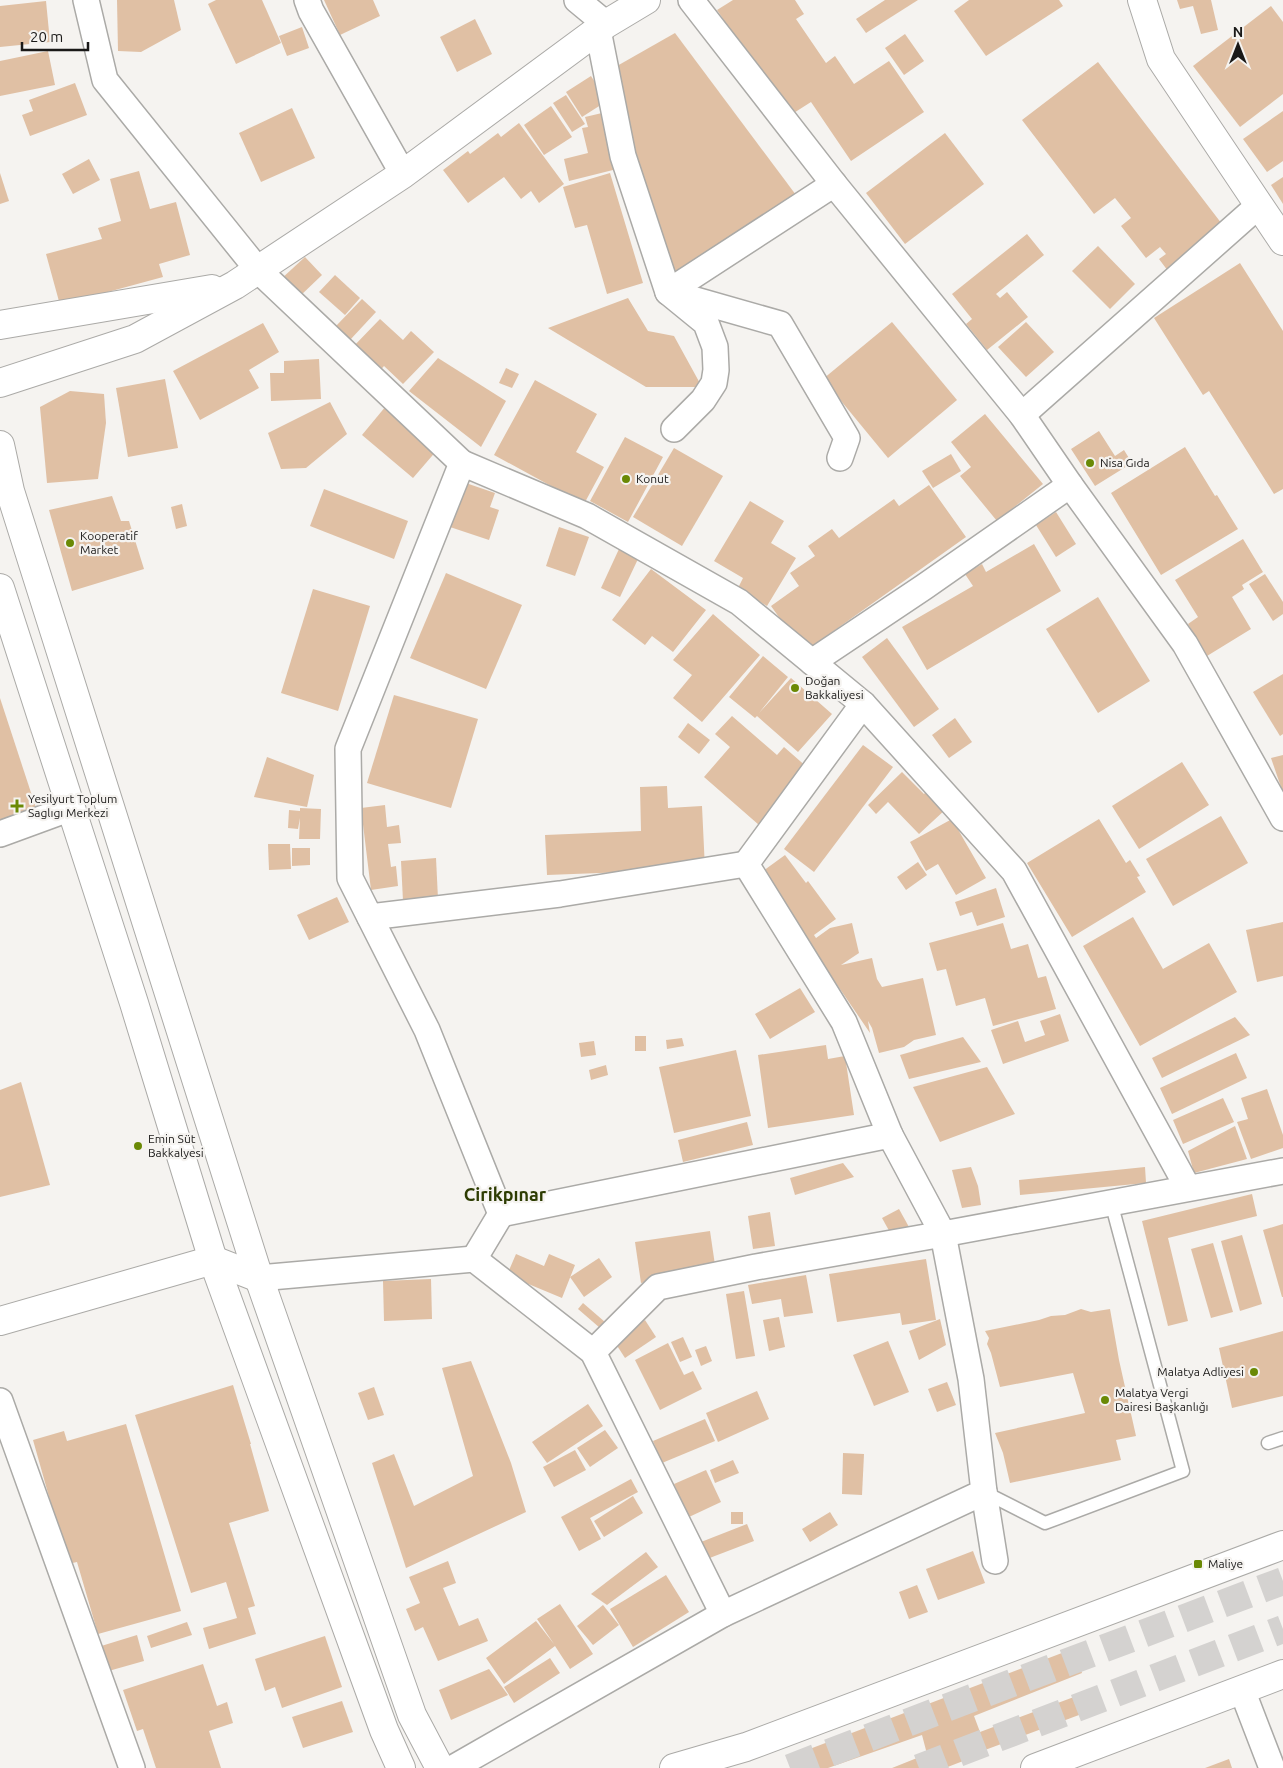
<svg xmlns="http://www.w3.org/2000/svg" width="1283" height="1768" font-family="Ubuntu,sans-serif">
	<rect width="100%" height="100%" fill="#f5f3f0"/>
	<g fill="#e0c0a4">
		<polygon points="117,0 174,0 181,30 141,52 118,51"/>
		<polygon points="216,0 262,0 281,43 236,64 208,4"/>
		<polygon points="324,0 373,0 380,16 340,35"/>
		<polygon points="733,0 795,0 804,14 796,19 826,63 835,56 854,84 889,61 924,112 851,161 811,102 789,116 717,10"/>
		<polygon points="885,0 918,0 866,33 856,19"/>
		<polygon points="969,0 1059,0 1063,6 986,56 954,11"/>
		<polygon points="1177,0 1211,0 1218,30 1201,34 1193,6 1180,9"/>
		<polygon points="46,1 50,42 0,47 0,6"/>
		<polygon points="1271,6 1283,22 1283,94 1240,127 1193,66"/>
		<polygon points="475,19 492,54 457,72 440,37"/>
		<polygon points="302,27 309,48 287,56 279,36"/>
		<polygon points="675,33 796,195 675,279 652,226 617,66"/>
		<polygon points="905,34 924,61 904,75 885,48"/>
		<polygon points="48,51 55,85 0,96 0,61"/>
		<polygon points="1098,62 1225,228 1168,271 1159,259 1166,254 1160,247 1146,258 1121,226 1131,218 1115,198 1094,214 1022,120"/>
		<polygon points="591,76 607,101 582,117 566,92"/>
		<polygon points="75,83 87,115 30,136 22,115 33,111 29,100"/>
		<polygon points="566,95 585,124 572,132 553,103"/>
		<polygon points="551,106 572,137 544,155 524,125"/>
		<polygon points="292,108 315,158 261,182 239,133"/>
		<polygon points="1283,111 1283,161 1267,172 1243,139"/>
		<polygon points="602,113 617,169 569,181 564,159 588,153 582,128 588,127 585,117"/>
		<polygon points="519,123 564,184 539,203 531,191 521,199 504,177 468,203 443,170 468,151 470,154 498,133 501,137"/>
		<polygon points="945,133 984,184 905,244 866,193"/>
		<polygon points="89,159 100,180 73,194 62,174"/>
		<polygon points="139,171 150,209 176,202 190,255 159,264 163,277 60,305 46,254 102,239 98,228 121,221 110,179"/>
		<polygon points="0,173 9,201 0,204"/>
		<polygon points="610,173 643,283 607,294 587,225 575,228 563,187"/>
		<polygon points="1283,177 1283,204 1271,185"/>
		<polygon points="1027,234 1044,255 996,294 1000,298 1007,292 1028,317 987,350 966,324 972,319 952,294"/>
		<polygon points="1098,246 1135,284 1110,309 1072,271"/>
		<polygon points="305,257 322,275 298,298 280,280"/>
		<polygon points="1240,263 1283,331 1283,489 1274,494 1209,391 1203,395 1154,318"/>
		<polygon points="335,275 360,298 345,315 319,292"/>
		<polygon points="628,298 648,331 674,336 702,387 646,387 548,328"/>
		<polygon points="362,299 376,312 350,340 336,326"/>
		<polygon points="380,319 403,340 411,331 434,352 403,384 384,366 377,374 351,349"/>
		<polygon points="892,322 957,400 888,458 823,379"/>
		<polygon points="1026,322 1054,352 1026,377 998,347"/>
		<polygon points="263,323 279,352 249,370 259,388 200,420 173,371"/>
		<polygon points="438,358 506,401 481,447 409,391"/>
		<polygon points="319,359 321,399 271,401 270,373 284,373 284,361"/>
		<polygon points="506,368 519,374 512,388 499,383"/>
		<polygon points="165,379 178,448 128,457 116,388"/>
		<polygon points="535,380 597,414 576,452 604,467 584,504 494,455"/>
		<polygon points="70,391 104,394 106,423 98,479 47,483 40,407"/>
		<polygon points="330,402 347,434 306,468 281,469 268,433"/>
		<polygon points="386,406 438,449 413,478 362,435"/>
		<polygon points="985,414 1043,484 997,521 960,476 971,467 951,442"/>
		<polygon points="1099,431 1115,456 1124,450 1132,463 1095,486 1071,449"/>
		<polygon points="625,437 663,457 628,522 590,501"/>
		<polygon points="1185,447 1215,496 1217,495 1238,529 1161,575 1111,493"/>
		<polygon points="674,448 723,476 682,546 633,517"/>
		<polygon points="951,454 961,471 933,488 922,471"/>
		<polygon points="460,481 495,493 490,507 499,510 489,540 444,525"/>
		<polygon points="929,485 966,537 804,652 771,606 799,586 790,573 815,556 808,546 832,529 839,538 894,499 899,506"/>
		<polygon points="324,489 408,521 394,559 310,526"/>
		<polygon points="112,496 121,521 129,521 144,569 72,591 49,510"/>
		<polygon points="750,501 784,521 771,543 796,558 767,606 738,588 743,578 714,561"/>
		<polygon points="182,504 187,526 176,529 171,507"/>
		<polygon points="1056,512 1076,544 1056,557 1036,525"/>
		<polygon points="559,527 589,537 575,576 546,566"/>
		<polygon points="1243,539 1263,572 1242,585 1244,589 1232,597 1251,629 1207,656 1188,624 1198,617 1175,580"/>
		<polygon points="1034,544 1061,591 927,670 902,627 973,586 965,574 982,564 986,572"/>
		<polygon points="619,549 638,559 620,597 601,588"/>
		<polygon points="651,569 706,610 673,652 652,636 645,645 612,620"/>
		<polygon points="446,573 522,605 486,689 410,658"/>
		<polygon points="1265,574 1283,602 1283,614 1273,621 1249,584"/>
		<polygon points="313,589 370,606 338,711 281,693"/>
		<polygon points="1098,597 1150,681 1098,713 1046,629"/>
		<polygon points="713,614 760,655 702,722 673,698 692,675 673,660"/>
		<polygon points="887,638 939,709 914,727 862,657"/>
		<polygon points="763,656 788,677 759,713 791,678 832,714 798,752 757,716 755,718 729,697"/>
		<polygon points="1283,674 1283,734 1280,736 1253,692"/>
		<polygon points="394,695 478,719 451,808 367,783"/>
		<polygon points="0,698 37,811 0,821"/>
		<polygon points="732,716 777,755 784,747 808,768 759,825 704,777 730,747 715,734"/>
		<polygon points="955,718 972,742 949,758 932,735"/>
		<polygon points="688,723 710,740 699,754 678,737"/>
		<polygon points="863,745 893,767 814,872 784,849"/>
		<polygon points="1283,755 1283,793 1271,758"/>
		<polygon points="267,757 314,775 307,807 254,797"/>
		<polygon points="1182,762 1209,805 1139,849 1112,806"/>
		<polygon points="902,772 924,794 928,790 946,809 919,834 888,802 876,814 868,805"/>
		<polygon points="667,786 668,808 702,806 705,869 547,875 545,835 641,831 640,787"/>
		<polygon points="385,805 387,827 399,825 401,843 388,844 391,867 396,866 398,886 371,890 361,808"/>
		<polygon points="300,808 321,809 320,839 299,839 300,818 298,829 288,828 289,810 300,811"/>
		<polygon points="1221,816 1248,863 1173,906 1146,859"/>
		<polygon points="952,819 986,878 956,895 938,864 926,871 910,842"/>
		<polygon points="1099,819 1126,863 1130,860 1140,876 1137,877 1146,892 1072,937 1027,863"/>
		<polygon points="268,844 290,844 291,869 269,870"/>
		<polygon points="292,848 310,848 310,865 292,866"/>
		<polygon points="785,855 806,883 808,881 836,919 814,935 816,938 830,928 852,923 859,953 841,965 872,958 877,979 882,987 923,978 936,1035 914,1040 904,1047 879,1053 872,1028 868,1021 870,1033 810,945 756,876"/>
		<polygon points="436,858 438,899 403,901 401,861"/>
		<polygon points="918,862 927,875 906,890 897,877"/>
		<polygon points="996,888 1005,917 977,926 972,912 960,916 955,902"/>
		<polygon points="337,897 349,922 309,940 297,915"/>
		<polygon points="1133,917 1163,969 1209,943 1237,992 1140,1046 1083,946"/>
		<polygon points="1283,922 1283,976 1257,982 1246,930"/>
		<polygon points="1003,923 1011,949 1028,944 1038,978 1046,976 1056,1009 993,1026 985,998 956,1006 946,969 937,971 929,943"/>
		<polygon points="800,988 815,1012 770,1039 755,1014"/>
		<polygon points="1060,1014 1069,1041 1003,1064 991,1030 1018,1021 1025,1042 1045,1035 1040,1021"/>
		<polygon points="1235,1017 1250,1035 1162,1078 1152,1058"/>
		<rect x="635" y="1036" width="11" height="15"/>
		<polygon points="963,1037 981,1062 909,1079 900,1055"/>
		<polygon points="682,1038 684,1046 667,1049 666,1040"/>
		<polygon points="594,1041 596,1055 581,1057 579,1043"/>
		<polygon points="826,1045 828,1059 845,1056 854,1115 768,1128 758,1055"/>
		<polygon points="736,1050 751,1116 674,1133 659,1067"/>
		<polygon points="1236,1053 1247,1078 1172,1114 1160,1088"/>
		<polygon points="606,1065 608,1075 591,1080 589,1070"/>
		<polygon points="987,1067 1015,1114 940,1142 913,1087"/>
		<polygon points="21,1082 50,1185 0,1197 0,1090"/>
		<polygon points="1267,1089 1283,1135 1283,1148 1251,1159 1237,1122 1248,1119 1241,1098"/>
		<polygon points="1223,1098 1234,1122 1183,1144 1173,1120"/>
		<polygon points="747,1122 753,1145 683,1162 678,1140"/>
		<polygon points="1235,1126 1247,1159 1194,1173 1188,1151"/>
		<polygon points="843,1163 854,1177 795,1195 790,1178"/>
		<polygon points="971,1167 978,1186 981,1205 962,1208 952,1170"/>
		<polygon points="1145,1167 1146,1183 1020,1195 1019,1180"/>
		<polygon points="1252,1194 1257,1216 1168,1238 1188,1321 1168,1326 1142,1221"/>
		<polygon points="899,1209 909,1227 892,1236 882,1218"/>
		<polygon points="770,1212 775,1246 753,1249 748,1216"/>
		<polygon points="1283,1224 1283,1297 1282,1297 1263,1230"/>
		<polygon points="710,1231 716,1272 641,1283 635,1242"/>
		<polygon points="1242,1235 1262,1304 1240,1311 1221,1241"/>
		<polygon points="1213,1243 1233,1312 1211,1318 1191,1249"/>
		<polygon points="516,1254 544,1266 549,1254 575,1265 562,1298 507,1275"/>
		<polygon points="599,1258 612,1277 584,1297 570,1277"/>
		<polygon points="926,1259 936,1320 902,1325 900,1313 837,1322 829,1274"/>
		<polygon points="806,1275 813,1313 784,1317 781,1299 752,1304 748,1285"/>
		<polygon points="431,1279 432,1319 384,1321 383,1281"/>
		<polygon points="744,1291 755,1356 736,1359 726,1294"/>
		<polygon points="583,1303 605,1322 600,1328 578,1309"/>
		<polygon points="1081,1309 1091,1312 1110,1309 1119,1360 1136,1436 1116,1440 1121,1460 1010,1483 1003,1453 995,1433 1085,1413 1073,1373 1000,1387 991,1353 987,1344 989,1338 985,1331 1039,1320 1051,1316 1065,1315"/>
		<polygon points="779,1317 785,1347 769,1351 763,1320"/>
		<polygon points="940,1319 946,1345 919,1360 909,1331"/>
		<polygon points="645,1320 656,1337 625,1358 614,1341"/>
		<polygon points="1283,1331 1283,1396 1232,1408 1219,1348"/>
		<polygon points="683,1337 692,1357 680,1362 671,1342"/>
		<polygon points="888,1341 909,1392 874,1406 853,1355"/>
		<polygon points="668,1343 684,1375 693,1371 702,1389 660,1410 635,1360"/>
		<polygon points="706,1346 712,1361 701,1366 695,1350"/>
		<polygon points="471,1361 511,1463 526,1512 406,1568 372,1463 394,1454 414,1506 473,1476 442,1368"/>
		<polygon points="947,1382 956,1405 937,1412 928,1389"/>
		<polygon points="233,1385 251,1444 250,1444 269,1511 229,1523 255,1606 248,1608 256,1634 209,1649 203,1628 237,1618 226,1582 191,1593 135,1415"/>
		<polygon points="374,1387 384,1415 368,1420 358,1393"/>
		<polygon points="757,1391 769,1419 718,1442 706,1413"/>
		<polygon points="588,1404 603,1426 547,1463 532,1442"/>
		<polygon points="705,1419 715,1441 662,1463 653,1441"/>
		<polygon points="126,1424 181,1611 98,1634 77,1562 68,1564 33,1440 64,1431 67,1441"/>
		<polygon points="605,1430 618,1448 590,1467 577,1448"/>
		<polygon points="575,1450 586,1470 554,1487 543,1467"/>
		<polygon points="843,1453 864,1454 862,1495 842,1494"/>
		<polygon points="733,1460 739,1473 715,1483 710,1470"/>
		<polygon points="706,1470 721,1502 689,1517 674,1484"/>
		<polygon points="631,1479 638,1492 590,1518 601,1539 579,1551 561,1517"/>
		<polygon points="633,1496 643,1513 604,1537 594,1521"/>
		<rect x="731" y="1512" width="12" height="12"/>
		<polygon points="830,1512 838,1525 810,1542 802,1529"/>
		<polygon points="747,1524 754,1541 707,1559 701,1542"/>
		<polygon points="973,1551 985,1583 938,1600 926,1569"/>
		<polygon points="646,1552 658,1567 607,1605 591,1594"/>
		<polygon points="448,1561 456,1583 443,1588 459,1626 478,1618 488,1641 438,1661 423,1627 415,1631 406,1609 420,1603 409,1577"/>
		<polygon points="666,1575 689,1612 633,1647 610,1609"/>
		<polygon points="917,1585 928,1612 909,1619 899,1592"/>
		<polygon points="560,1604 593,1654 570,1669 555,1646 504,1684 486,1658 536,1621 554,1644 537,1619"/>
		<polygon points="603,1605 619,1625 593,1645 577,1626"/>
		<polygon points="187,1622 192,1635 151,1648 147,1636"/>
		<polygon points="137,1635 144,1661 105,1672 98,1647"/>
		<polygon points="325,1636 342,1687 282,1708 275,1687 265,1691 255,1659"/>
		<polygon points="1075,1648 1082,1673 974,1716 980,1732 1090,1691 1095,1709 985,1750 984,1753 945,1768 892,1768 927,1754 922,1735 828,1768 812,1768 807,1750"/>
		<polygon points="550,1658 560,1673 514,1703 504,1687"/>
		<polygon points="203,1664 217,1706 227,1702 233,1723 209,1731 221,1768 156,1768 143,1729 137,1731 123,1690"/>
		<polygon points="489,1669 508,1695 451,1720 439,1690"/>
		<polygon points="342,1701 353,1732 303,1748 292,1717"/>
		<polygon points="1229,1759 1232,1768 1205,1768"/>
	</g>
	<g fill="none" stroke-linecap="round" stroke-linejoin="round">
		<g stroke="#d4d2d0" stroke-width="28" stroke-dasharray="28 14" stroke-linecap="butt">
			<polyline points="790,1768 943,1709 1283,1581"/>
			<polyline points="919,1768 1283,1629"/>
		</g>
		<defs>
			<g id="service">
				<polyline points="1268,1443 1283,1438"/>
				<polyline points="984,1492 1045,1523 1183,1471 1111,1202"/>
			</g>
			<g id="minor">
				<polyline points="86,0 105,80 258,270 462,463 348,749 350,878 427,1030 501,1214 890,1135 943,1234 1283,1171"/>
				<polyline points="307,0 311,11 403,174"/>
				<polyline points="577,0 606,24"/>
				<polyline points="691,0 834,184 1022,415 1070,485 1185,644 1283,818"/>
				<polyline points="598,30 623,156 668,292 706,323 715,347 716,370 714,383 703,400 674,429"/>
				<polyline points="668,292 834,184"/>
				<polyline points="678,295 780,324 847,438 840,458"/>
				<polyline points="1022,415 1258,206"/>
				<polyline points="462,463 587,516 739,602 863,704 1014,871 1188,1188"/>
				<polyline points="812,662 924,587 1070,485"/>
				<polyline points="863,704 746,864 844,1022 890,1135"/>
				<polyline points="0,834 71,808"/>
				<polyline points="370,917 560,894 746,864"/>
				<polyline points="474,1259 501,1214"/>
				<polyline points="259,1278 474,1259 593,1352 723,1614"/>
				<polyline points="0,1401 132,1768"/>
				<polyline points="984,1492 995,1561"/>
				<polyline points="1242,1690 1272,1768"/>
				<polyline points="453,1768 723,1614 984,1492 971,1379 943,1234 756,1267 658,1287 593,1352"/>
			</g>
			<g id="tertiary">
				<polyline points="0,325 212,289"/>
				<polyline points="0,383 135,339 235,285 403,174 606,24 646,0"/>
				<polyline points="0,1321 213,1260 259,1278"/>
			</g>
			<g id="secondary">
				<polyline points="1142,0 1161,59 1283,241"/>
				<polyline points="0,445 10,491 259,1278 412,1715 440,1768"/>
				<polyline points="0,588 134,1003 213,1260 384,1730 401,1768"/>
				<polyline points="674,1768 746,1747 1283,1545"/>
				<polyline points="1035,1768 1283,1674"/>
			</g>
		</defs>
		<use href="#service" stroke="#abaaa7" stroke-width="15"/>
		<use href="#minor" stroke="#abaaa7" stroke-width="28"/>
		<use href="#tertiary" stroke="#abaaa7" stroke-width="30"/>
		<use href="#secondary" stroke="#abaaa7" stroke-width="30"/>
		<use href="#service" stroke="#fff" stroke-width="12"/>
		<use href="#minor" stroke="#fff" stroke-width="25"/>
		<use href="#tertiary" stroke="#fff" stroke-width="28"/>
		<use href="#secondary" stroke="#fff" stroke-width="28"/>
	</g>
	<g fill="#6a8905" stroke="#f5f3f0" stroke-width="2">
		<circle cx="1090" cy="463" r="5"/>
		<circle cx="626" cy="479" r="5"/>
		<circle cx="70" cy="543" r="5"/>
		<circle cx="795" cy="688" r="5"/>
		<path d="M14.5 798.5h5v5h5v5h-5v5h-5v-5h-5v-5h5z"/>
		<circle cx="138" cy="1146" r="5"/>
		<circle cx="1254" cy="1372" r="5"/>
		<circle cx="1105" cy="1400" r="5"/>
		<rect x="1193" y="1559" width="10" height="10" rx="2.5"/>
	</g>
	<g text-anchor="middle" stroke-width="4.5" stroke-linejoin="round" paint-order="stroke">
		<g font-size="12" fill="#1a1918" stroke="#f5f3f0" text-anchor="start">
			<text x="1100" y="467">Nisa Gıda</text>
			<text x="636" y="483">Konut</text>
			<text x="80" y="540">Kooperatif<tspan x="80" dy="14">Market</tspan></text>
			<text x="805" y="685">Doğan<tspan x="805" dy="14">Bakkaliyesi</tspan></text>
			<text x="28" y="803">Yesilyurt Toplum<tspan x="28" dy="14">Saglıgı Merkezi</tspan></text>
			<text x="148" y="1143">Emin Süt<tspan x="148" dy="14">Bakkalyesi</tspan></text>
			<text x="1244" y="1376" text-anchor="end">Malatya Adliyesi</text>
			<text x="1115" y="1397">Malatya Vergi<tspan x="1115" dy="14">Dairesi Başkanlığı</tspan></text>
			<text x="1208" y="1568">Maliye</text>
		</g>
		<g font-size="18" font-weight="bold" fill="#2d3c02" stroke="#f5f3f0">
			<text x="505" y="1201">Cirikpınar</text>
		</g>
	</g>
	<g transform="translate(1238 45)" stroke="#f5f3f0" stroke-width="4" paint-order="stroke">
	<path d="M0-4L9 19L0 12L-9 19Z" fill="#1a1918"/>
	<text y="-8" font-size="14" font-weight="bold" text-anchor="middle" fill="#1a1918">N</text>
	</g>
	<path d="M22 42v8h66v-8" fill="none" stroke="#1a1918" stroke-width="2.5"/>
	<text x="30" y="42" font-size="15" fill="#1a1918" stroke="#f5f3f0" stroke-width="4" paint-order="stroke">20 m</text>
</svg>
